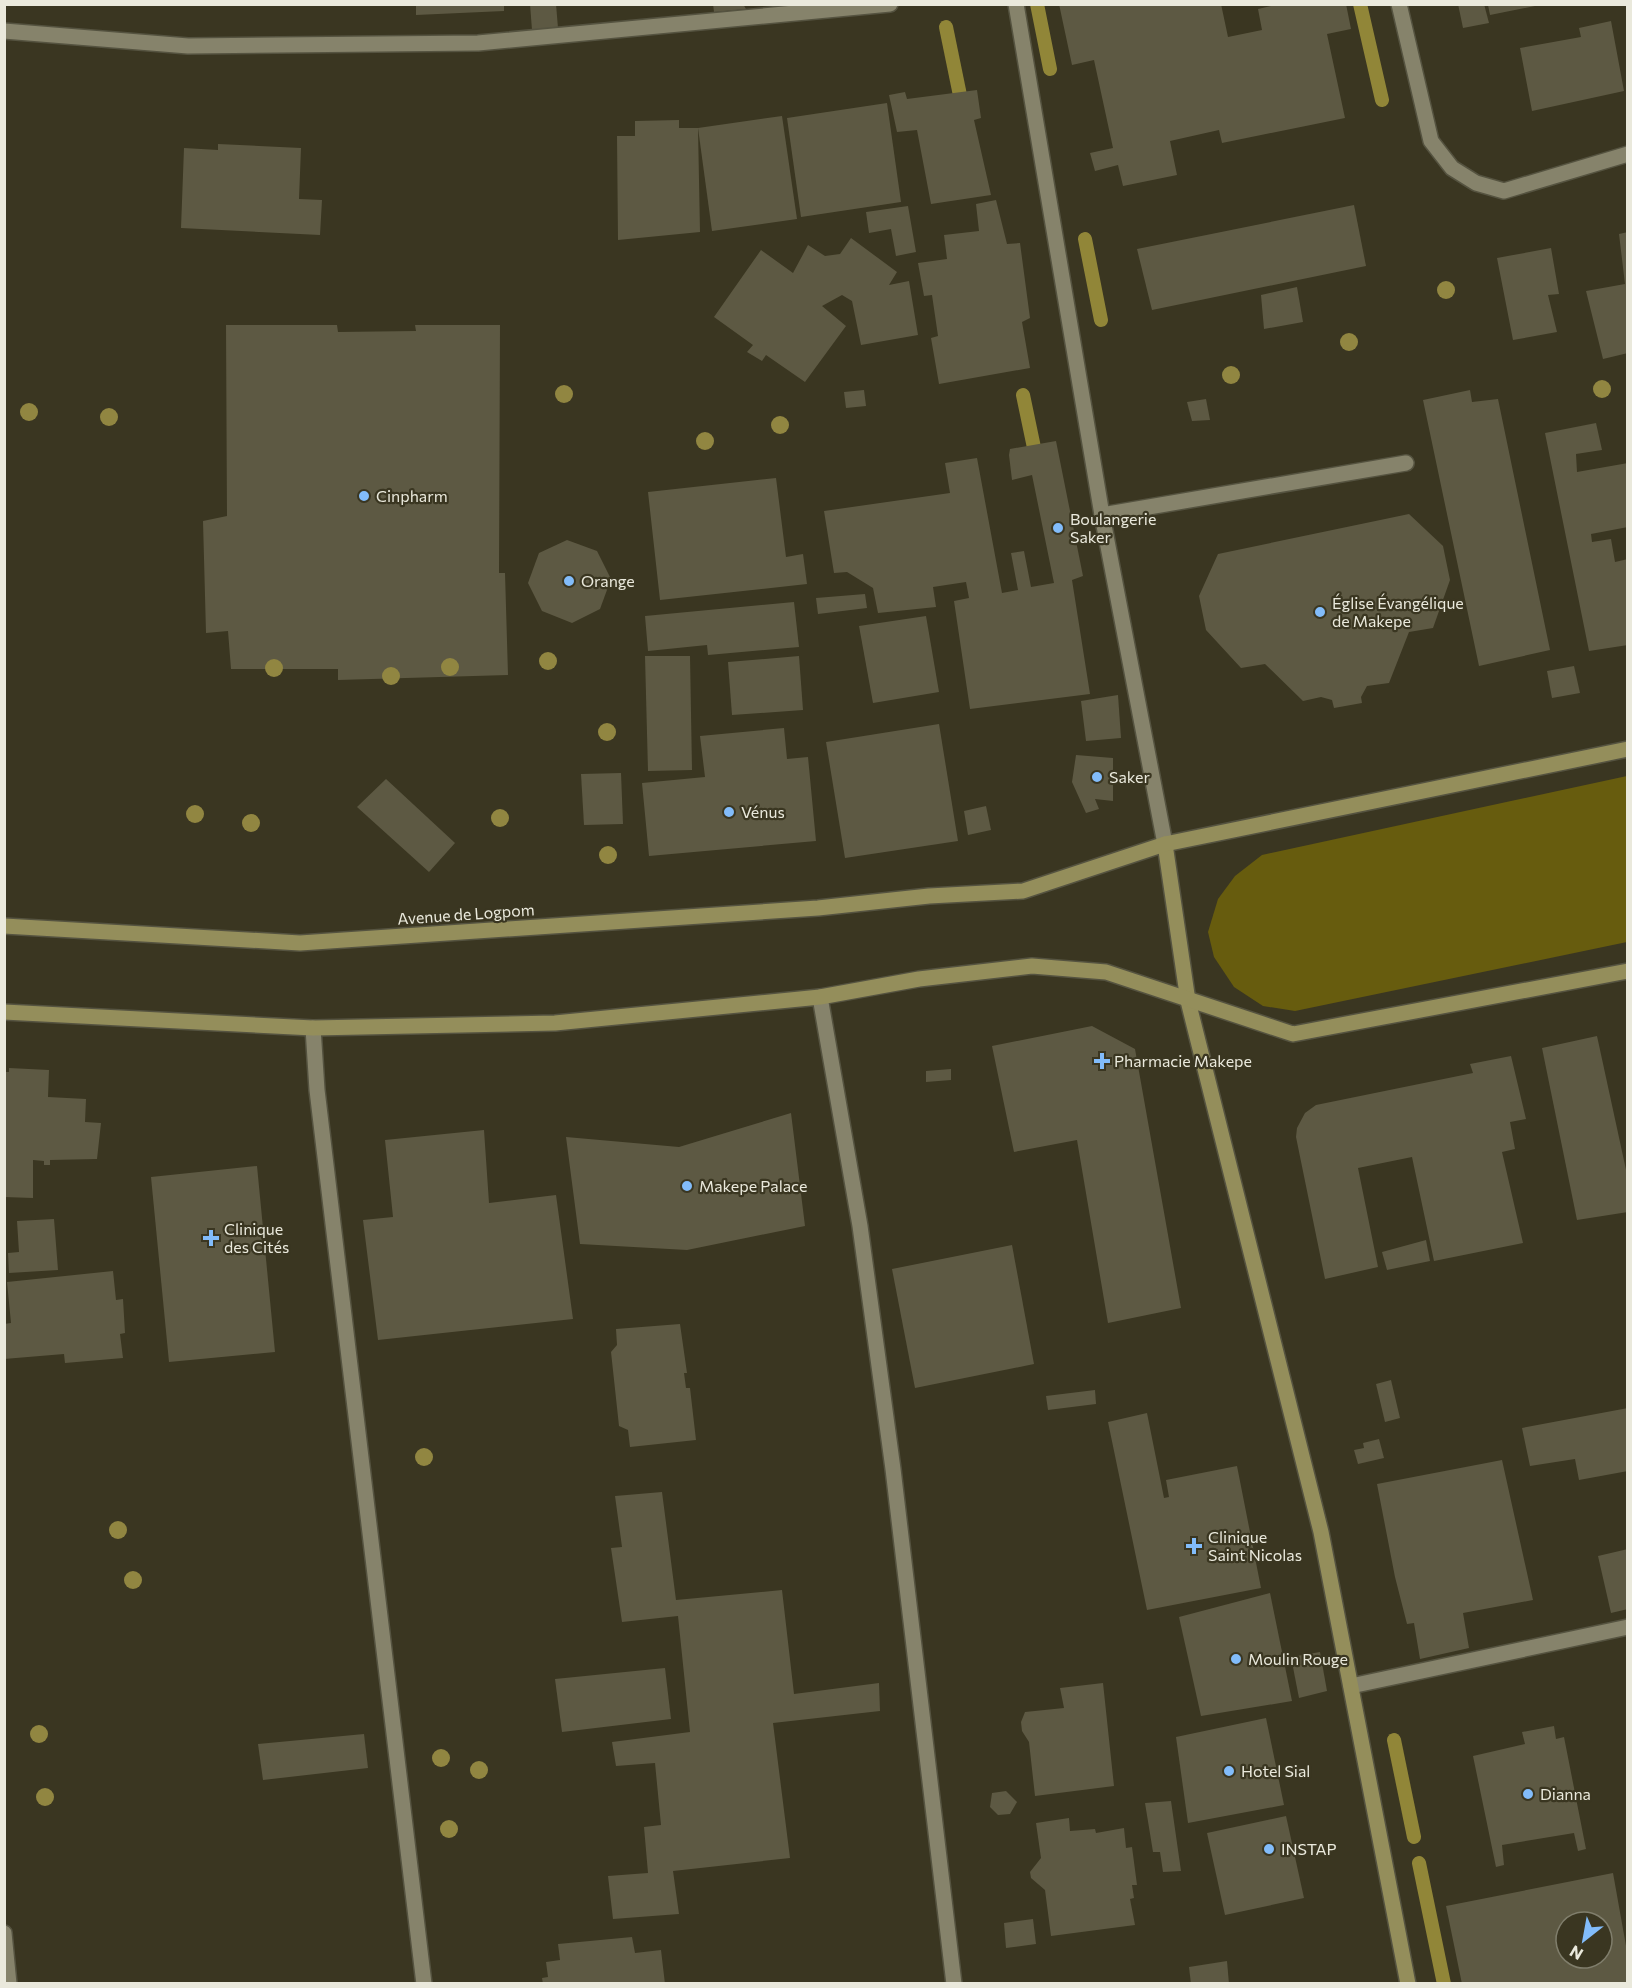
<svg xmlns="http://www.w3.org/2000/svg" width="1632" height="1988" font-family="Commissioner,sans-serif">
	<rect width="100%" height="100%" fill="#3a3621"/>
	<polygon fill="#675c0e" points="1627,776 1627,942 1295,1011 1263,1006 1234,987 1214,957 1208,932 1218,899 1235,876 1262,855"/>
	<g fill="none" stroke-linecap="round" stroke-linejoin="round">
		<g stroke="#918638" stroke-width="14">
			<polyline points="1037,4 1050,69"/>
			<polyline points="1360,4 1382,100"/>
			<polyline points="946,27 963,110"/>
			<polyline points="1085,239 1101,320"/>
			<polyline points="1023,395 1037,462"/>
			<polyline points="1394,1740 1414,1837"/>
			<polyline points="1419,1863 1444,1984"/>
		</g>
	</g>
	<g fill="#5d5943" fill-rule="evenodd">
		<polygon points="416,4 504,4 504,11 416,15"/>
		<polygon points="530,4 556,4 558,28 532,30"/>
		<polygon points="713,4 743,4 746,9 714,12"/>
		<polygon points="1059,4 1221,4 1228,37 1262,30 1258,9 1280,4 1346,4 1351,29 1327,34 1345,118 1222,143 1219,130 1170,141 1177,175 1123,186 1118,165 1095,171 1090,153 1113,148 1094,60 1072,65"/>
		<polygon points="1458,4 1484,4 1489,23 1463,28"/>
		<polygon points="1488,5 1535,5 1535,6 1490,15"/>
		<polygon points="1611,21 1624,91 1532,111 1520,48 1581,37 1579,28"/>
		<polygon points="977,90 981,118 974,120 991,195 931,204 917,130 897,132 889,95 905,92 907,99"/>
		<polygon points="887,103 901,202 801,217 787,118"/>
		<polygon points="782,116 797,219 712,231 698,128"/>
		<polygon points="679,120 679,128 698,128 700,232 618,240 617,136 635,136 635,121"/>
		<polygon points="218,144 301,148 299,199 322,200 320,235 181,228 184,148 218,150"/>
		<polygon points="996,200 1007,244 1020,243 1030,318 1022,322 1030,368 939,384 931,338 938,336 932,295 924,296 918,263 947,259 944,235 979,231 976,204"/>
		<polygon points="1354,205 1366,266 1152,310 1137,249"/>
		<polygon points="908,206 916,252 896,256 891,229 869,233 866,212"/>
		<polygon points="1628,232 1628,353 1603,359 1586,291 1625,284 1619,234"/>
		<polygon points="851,238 897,272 889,285 909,281 918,335 861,345 852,301 842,295 822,306 846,326 805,382 766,355 762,361 747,352 753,345 714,317 761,250 793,273 808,245 825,256 840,254"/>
		<polygon points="1551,248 1559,294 1548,295 1557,332 1513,340 1497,258"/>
		<polygon points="1297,287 1303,322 1264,329 1261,295"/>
		<polygon points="226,325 337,325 338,332 416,331 415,325 500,325 499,573 505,573 508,675 338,680 338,669 231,669 228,631 206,633 203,521 227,516"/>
		<polygon points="864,390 866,406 846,408 844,392"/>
		<polygon points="1470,390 1472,402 1498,399 1550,650 1479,666 1423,400"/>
		<polygon points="1206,399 1210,420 1192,421 1187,402"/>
		<polygon points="1596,423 1602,450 1576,454 1577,472 1628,463 1628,527 1591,534 1592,542 1611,539 1615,562 1628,559 1628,645 1589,651 1545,433"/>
		<polygon points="1056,441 1083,576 1072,580 1090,694 970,709 954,601 969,598 966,582 933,587 936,607 878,613 873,588 847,572 834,573 824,511 950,493 945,463 977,458 1002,593 1018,590 1011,553 1024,551 1031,587 1054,583 1032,475 1012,480 1009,455 1010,449"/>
		<polygon points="776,478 786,557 803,554 807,584 660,600 648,492"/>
		<polygon points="1409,514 1443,546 1450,580 1433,628 1409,632 1389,683 1367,686 1361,697 1362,703 1334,708 1332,700 1321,697 1303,701 1265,664 1241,668 1206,630 1199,596 1218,554"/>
		<polygon points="567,540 597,551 611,579 600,609 572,623 542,611 528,583 539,553"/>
		<polygon points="865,594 867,608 818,614 816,598"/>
		<polygon points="794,602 799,647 708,655 707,645 648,651 645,616"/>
		<polygon points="926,616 939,692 873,703 859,626"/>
		<polygon points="645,656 690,656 692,770 648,771"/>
		<polygon points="799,656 803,710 732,715 728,662"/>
		<polygon points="1574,666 1580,693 1552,698 1547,671"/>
		<polygon points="1118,695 1121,738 1086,741 1081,701"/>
		<polygon points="939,724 958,841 845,858 826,742"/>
		<polygon points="784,728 787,759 808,757 816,841 649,856 642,783 705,777 700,736"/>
		<polygon points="1076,755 1113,758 1113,801 1095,799 1099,809 1086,813 1072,782"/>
		<polygon points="621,773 623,824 584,825 581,774"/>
		<polygon points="386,779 455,843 429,872 357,807"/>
		<polygon points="986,806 991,830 968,835 964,811"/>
		<polygon points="1092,1026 1135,1049 1181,1308 1108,1323 1077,1140 1014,1152 992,1046"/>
		<polygon points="1597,1036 1628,1179 1628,1212 1577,1220 1542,1048"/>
		<polygon points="1511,1056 1526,1119 1510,1122 1515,1149 1502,1152 1523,1243 1434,1261 1412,1157 1358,1168 1378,1267 1325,1279 1296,1137 1297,1128 1305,1113 1316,1105 1473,1073 1470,1064"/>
		<polygon points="9,1068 49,1070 48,1097 86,1099 85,1122 101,1123 97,1159 50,1160 50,1165 44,1165 44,1161 33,1160 33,1198 4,1197 4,1072 9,1072"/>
		<polygon points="951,1069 951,1080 926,1082 926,1071"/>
		<polygon points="791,1113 805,1226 687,1250 580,1244 566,1137 679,1147"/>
		<polygon points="484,1130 489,1203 556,1195 573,1319 378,1340 363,1220 393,1217 385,1140"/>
		<polygon points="257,1166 275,1352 169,1362 151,1177"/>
		<polygon points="54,1219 58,1270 9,1273 8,1253 19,1252 17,1221"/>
		<polygon points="1426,1240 1430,1261 1387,1270 1382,1252"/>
		<polygon points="1012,1245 1034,1364 915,1388 892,1269"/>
		<polygon points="113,1271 116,1300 123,1299 125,1333 120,1334 123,1358 65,1363 64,1354 4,1359 4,1324 11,1323 7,1282"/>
		<polygon points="680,1324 687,1373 684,1373 686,1388 690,1388 696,1440 630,1447 628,1430 619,1426 611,1352 617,1345 616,1329"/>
		<polygon points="1391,1380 1400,1418 1385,1422 1376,1384"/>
		<polygon points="1095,1390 1096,1404 1048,1410 1046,1396"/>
		<polygon points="1628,1408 1628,1471 1579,1480 1575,1459 1530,1466 1522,1428"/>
		<polygon points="1147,1413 1164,1498 1169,1497 1166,1480 1237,1466 1261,1588 1147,1610 1108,1422"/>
		<polygon points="1379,1439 1384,1458 1358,1464 1354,1450 1364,1448 1363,1443"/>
		<polygon points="1502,1460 1533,1600 1463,1613 1469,1648 1420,1659 1414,1623 1407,1624 1395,1577 1377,1484"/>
		<polygon points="662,1492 676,1600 782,1590 794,1694 879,1683 880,1711 773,1723 790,1858 673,1871 679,1914 613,1919 608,1876 648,1873 644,1827 661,1825 655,1763 616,1766 612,1742 690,1732 678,1616 622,1622 611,1548 622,1547 615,1496"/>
		<polygon points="1628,1549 1628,1609 1611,1613 1598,1556"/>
		<polygon points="1270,1593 1292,1701 1201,1716 1179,1617"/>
		<polygon points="1320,1652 1327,1691 1299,1698 1291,1657"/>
		<polygon points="665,1668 671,1719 562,1732 555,1679"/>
		<polygon points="1103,1683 1114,1786 1035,1796 1029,1742 1022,1731 1021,1722 1025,1712 1064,1708 1060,1688"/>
		<polygon points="1266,1718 1284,1805 1188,1823 1176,1737"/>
		<polygon points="1554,1726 1556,1739 1564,1737 1586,1849 1578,1851 1574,1833 1502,1845 1504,1865 1496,1867 1473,1756 1525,1744 1522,1732"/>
		<polygon points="364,1734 368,1768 263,1780 258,1744"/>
		<polygon points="1006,1791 1017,1802 1010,1814 998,1815 990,1807 992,1793"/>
		<polygon points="1171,1801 1181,1871 1163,1872 1160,1852 1153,1852 1145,1803"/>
		<polygon points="1286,1816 1304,1898 1225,1915 1207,1833"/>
		<polygon points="1069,1818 1070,1831 1095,1829 1096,1833 1124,1828 1126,1848 1132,1847 1137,1885 1132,1885 1134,1898 1130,1899 1135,1925 1051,1936 1045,1890 1031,1878 1030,1872 1041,1858 1036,1823"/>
		<path d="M1613,1873L1628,1957V1984H1462L1446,1906ZM1566,1922H1602V1958H1566Z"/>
		<polygon points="1033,1919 1036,1944 1006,1948 1004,1923"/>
		<polygon points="632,1937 635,1953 661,1950 665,1984 543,1984 542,1978 548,1977 546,1962 560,1960 558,1944"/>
		<polygon points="1227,1961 1229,1984 1191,1984 1189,1967"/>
	</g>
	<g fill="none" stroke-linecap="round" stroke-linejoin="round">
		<defs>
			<polyline id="lane" points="1102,515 1406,463"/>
			<g id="street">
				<polyline points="1016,4 1102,515 1165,844"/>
				<polyline points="1399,4 1431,141 1452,168 1476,183 1504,191 1628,154"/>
				<polyline points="4,31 188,46 478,43 890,4"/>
				<polyline points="820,997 860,1226 893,1469 954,1984"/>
				<polyline points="313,1028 317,1090 424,1984"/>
				<polyline points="1351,1686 1628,1627"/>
				<polyline points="4,1933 9,1984"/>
			</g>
			<g id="secondary">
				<polyline points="1165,844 1188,1001 1321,1532 1408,1984"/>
				<polyline points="4,926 300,943 818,908 929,896 1023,891 1165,844 1628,749"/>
				<polyline points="4,1012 313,1028 555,1023 820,997 919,979 1032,966 1106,972 1293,1034 1628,971"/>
			</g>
		</defs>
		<use href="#lane" stroke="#555340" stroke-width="18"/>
		<use href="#street" stroke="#555340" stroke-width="18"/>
		<use href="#secondary" stroke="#555340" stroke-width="18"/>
		<use href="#lane" stroke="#86836b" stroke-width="15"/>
		<use href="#street" stroke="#86836b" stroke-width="15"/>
		<use href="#secondary" stroke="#948e5b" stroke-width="15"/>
	</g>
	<g fill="#918641">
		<circle cx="1446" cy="290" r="9"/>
		<circle cx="1349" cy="342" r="9"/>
		<circle cx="1231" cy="375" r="9"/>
		<circle cx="1602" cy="389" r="9"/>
		<circle cx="564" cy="394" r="9"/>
		<circle cx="29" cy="412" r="9"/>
		<circle cx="109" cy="417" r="9"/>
		<circle cx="780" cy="425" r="9"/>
		<circle cx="705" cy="441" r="9"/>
		<circle cx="548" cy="661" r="9"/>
		<circle cx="450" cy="667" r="9"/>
		<circle cx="274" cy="668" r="9"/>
		<circle cx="391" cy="676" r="9"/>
		<circle cx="607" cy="732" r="9"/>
		<circle cx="195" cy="814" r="9"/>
		<circle cx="500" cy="818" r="9"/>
		<circle cx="251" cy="823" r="9"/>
		<circle cx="608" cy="855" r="9"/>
		<circle cx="424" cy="1457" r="9"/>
		<circle cx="118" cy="1530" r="9"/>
		<circle cx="133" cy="1580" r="9"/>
		<circle cx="39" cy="1734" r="9"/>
		<circle cx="441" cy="1758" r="9"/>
		<circle cx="479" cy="1770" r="9"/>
		<circle cx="45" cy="1797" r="9"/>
		<circle cx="449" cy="1829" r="9"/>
	</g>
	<g fill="#82bcfa" stroke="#3a3621" stroke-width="2">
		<circle cx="364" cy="496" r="6"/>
		<circle cx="1058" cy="528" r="6"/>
		<circle cx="569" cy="581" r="6"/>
		<circle cx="1320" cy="612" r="6"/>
		<circle cx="1097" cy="777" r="6"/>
		<circle cx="729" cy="812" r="6"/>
		<path d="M1099 1052h6v6h6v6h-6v6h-6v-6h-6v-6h6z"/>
		<circle cx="687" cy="1186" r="6"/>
		<path d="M208 1229h6v6h6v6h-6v6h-6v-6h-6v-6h6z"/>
		<path d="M1191 1537h6v6h6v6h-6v6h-6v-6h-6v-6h6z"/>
		<circle cx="1236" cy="1659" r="6"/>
		<circle cx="1229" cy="1771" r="6"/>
		<circle cx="1528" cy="1794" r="6"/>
		<circle cx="1269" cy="1849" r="6"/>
	</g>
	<g text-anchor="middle" stroke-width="4.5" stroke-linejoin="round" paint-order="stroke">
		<g font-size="16" fill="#eae9dc" stroke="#3a3621" text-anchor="start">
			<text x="376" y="502">Cinpharm</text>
			<text x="1070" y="525">Boulangerie<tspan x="1070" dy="18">Saker</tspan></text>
			<text x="581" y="587">Orange</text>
			<text x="1332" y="609">Église Évangélique<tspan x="1332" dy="18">de Makepe</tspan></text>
			<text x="1109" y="783">Saker</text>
			<text x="741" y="818">Vénus</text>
			<text x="1114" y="1067">Pharmacie Makepe</text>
			<text x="699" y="1192">Makepe Palace</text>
			<text x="224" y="1235">Clinique<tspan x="224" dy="18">des Cités</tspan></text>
			<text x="1208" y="1543">Clinique<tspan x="1208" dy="18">Saint Nicolas</tspan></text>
			<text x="1248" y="1665">Moulin Rouge</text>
			<text x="1241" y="1777">Hotel Sial</text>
			<text x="1540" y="1800">Dianna</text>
			<text x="1281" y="1855">INSTAP</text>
		</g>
		<g font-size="16" fill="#eae9dc" stroke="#3a3621">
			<text transform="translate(466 914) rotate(-4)" y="6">Avenue de Logpom</text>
		</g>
	</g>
	<rect width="1632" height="1988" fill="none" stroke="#eae9dc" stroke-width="12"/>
	<g transform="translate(1584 1940) rotate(211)"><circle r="28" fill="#3a3621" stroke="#807e6c" stroke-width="1.5"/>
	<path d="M0-4.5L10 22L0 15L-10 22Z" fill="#82bcfa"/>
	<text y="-9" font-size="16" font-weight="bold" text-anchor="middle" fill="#eae9dc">N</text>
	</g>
</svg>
